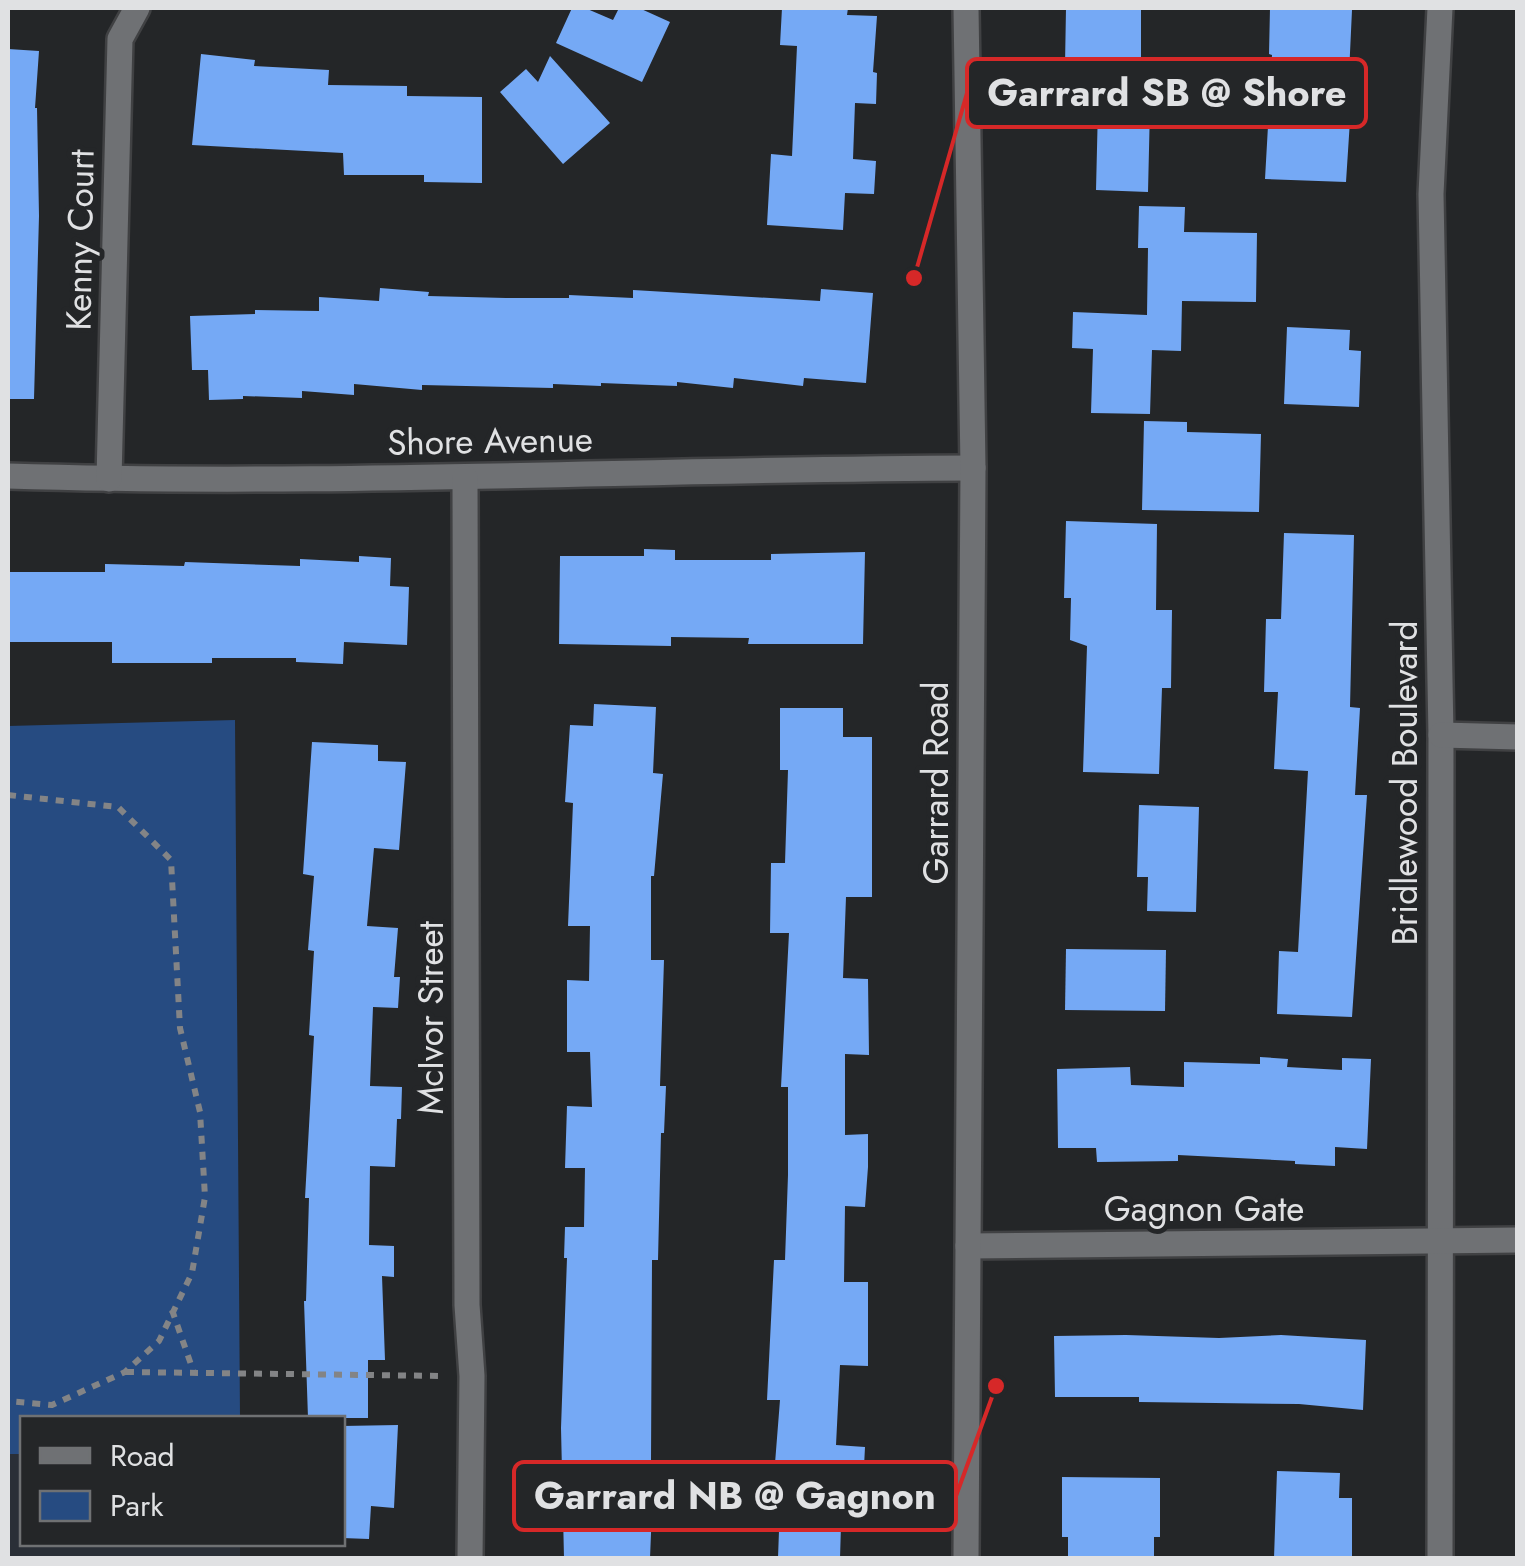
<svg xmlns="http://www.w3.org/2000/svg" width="1525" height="1566" font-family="Jost,sans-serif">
	<rect width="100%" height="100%" fill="#242628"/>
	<polygon fill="#2a2f37" points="8,1454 22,1454 22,1544 240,1544 240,1558 8,1558"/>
	<polygon fill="#264b81" points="235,720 240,1418 22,1418 22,1454 8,1454 8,726"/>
	<g fill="#75a9f5">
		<polygon points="572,8 585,8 613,20 619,8 639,8 670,22 642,82 556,43"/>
		<polygon points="782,8 848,8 847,15 877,16 873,72 877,73 876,104 855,103 853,159 876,161 874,194 845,193 843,230 767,225 771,154 792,156 797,46 780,45"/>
		<polygon points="1066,8 1141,8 1141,107 1150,107 1148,192 1096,190 1099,65 1065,65"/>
		<polygon points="1270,8 1352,10 1349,74 1353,74 1346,182 1265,179 1272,55 1269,54"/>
		<polygon points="8,49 39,51 35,108 37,108 39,216 34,399 8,399"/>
		<polygon points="201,54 255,60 254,66 329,70 328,85 407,86 407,96 482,97 482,183 424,182 424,175 344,175 343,153 192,145"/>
		<polygon points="550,56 610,123 563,164 500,92 526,69 538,82"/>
		<polygon points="1139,206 1185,207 1184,232 1257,233 1256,302 1182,301 1181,351 1152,350 1150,414 1091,413 1093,349 1072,348 1073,312 1147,315 1148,248 1138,248"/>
		<polygon points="380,288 429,292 428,296 506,298 569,298 569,295 633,298 633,290 820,301 821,289 873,293 866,383 804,378 803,386 734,378 733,388 677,382 677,386 601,383 601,386 553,384 553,388 422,385 422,390 354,384 354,395 302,391 302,398 243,396 243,399 209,400 208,370 192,370 190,316 255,314 255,310 319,311 319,297 379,301"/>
		<polygon points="1287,327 1350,330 1349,350 1361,351 1359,407 1284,404"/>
		<polygon points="1144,421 1187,422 1187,432 1261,434 1259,512 1142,510"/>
		<polygon points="1066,521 1157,524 1156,610 1172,610 1171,688 1162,688 1159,774 1083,772 1087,646 1070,640 1071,598 1064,598"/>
		<polygon points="1284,533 1354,535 1350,707 1360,708 1355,795 1367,795 1352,1017 1277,1014 1279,951 1298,952 1308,771 1274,769 1278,692 1264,692 1266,619 1281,619"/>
		<polygon points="644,549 675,550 675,560 771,560 771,554 865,552 863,644 748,644 749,638 671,637 671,646 559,644 560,556 644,556"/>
		<polygon points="359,556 391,558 390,586 409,587 407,645 344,642 343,664 296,662 296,658 212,658 212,663 112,663 112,642 8,642 8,572 105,572 105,564 184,566 185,562 300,566 300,559 359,562"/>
		<polygon points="594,704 656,707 653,773 663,774 654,876 651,876 651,960 664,960 660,1086 666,1086 664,1133 661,1133 658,1260 652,1260 651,1462 657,1462 657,1509 652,1509 650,1558 564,1558 561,1428 567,1258 564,1258 565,1227 584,1227 585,1168 565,1168 567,1106 592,1107 590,1052 567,1052 567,980 589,981 590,926 568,926 573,803 565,802 570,725 593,726"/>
		<polygon points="780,708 843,708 843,737 872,737 872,897 846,897 843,978 868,979 869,1055 845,1054 845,1135 868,1134 868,1167 865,1207 845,1206 844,1282 868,1282 868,1366 840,1365 836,1445 865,1447 861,1526 841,1525 840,1558 778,1558 781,1476 774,1476 780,1400 767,1400 774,1260 785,1260 788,1175 788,1087 781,1087 789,933 770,933 771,863 785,863 788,770 780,770"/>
		<polygon points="312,742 378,745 378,761 406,762 399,850 374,848 367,926 398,928 394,977 400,977 398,1008 373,1007 370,1086 402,1087 401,1119 397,1119 395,1167 370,1166 369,1245 394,1246 394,1277 382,1276 385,1360 368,1360 368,1418 308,1418 304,1301 306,1301 309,1198 305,1198 314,1036 309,1035 314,951 308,950 314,876 303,874"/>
		<polygon points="1139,805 1199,807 1196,912 1147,911 1148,877 1137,877"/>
		<polygon points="1066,949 1166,950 1165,1011 1065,1010"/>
		<polygon points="1260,1057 1288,1059 1287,1067 1342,1070 1342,1058 1371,1059 1367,1149 1335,1147 1335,1166 1295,1164 1295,1161 1178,1155 1178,1161 1097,1162 1096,1148 1058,1148 1057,1069 1130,1067 1131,1085 1184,1087 1184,1062 1260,1064"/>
		<polygon points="1126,1335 1219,1338 1281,1335 1366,1340 1363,1410 1299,1404 1139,1402 1139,1397 1055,1397 1054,1336"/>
		<polygon points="398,1425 394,1508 371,1506 369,1539 342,1538 342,1426"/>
		<polygon points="1277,1471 1340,1473 1339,1498 1352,1498 1352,1558 1274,1558"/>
		<polygon points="1062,1477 1160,1478 1160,1537 1154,1537 1154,1558 1068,1558 1068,1537 1062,1537"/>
	</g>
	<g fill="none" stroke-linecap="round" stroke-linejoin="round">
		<defs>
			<g id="minor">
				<polyline points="1440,8 1431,194 1441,735 1440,1558"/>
				<path d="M8,476C329,486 651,469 973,468"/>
				<polyline points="465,478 467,1305 472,1376 470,1558"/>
				<polyline points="109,479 120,39 137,8"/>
				<polyline points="1441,735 1518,737"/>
				<polyline points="968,1246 1518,1240"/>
				<polyline points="966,1558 973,468 966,8"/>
			</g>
		</defs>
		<use href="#minor" stroke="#404143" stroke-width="30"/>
		<g stroke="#838486" stroke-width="6" stroke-dasharray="8 8" stroke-linecap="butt">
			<polyline points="8,795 118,807 171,860 180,1028 200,1112 205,1197 192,1273 159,1341 125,1372 52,1405 8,1401"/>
			<polyline points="172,1310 194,1373"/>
			<polyline points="126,1372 444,1376"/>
		</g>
		<use href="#minor" stroke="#6f7174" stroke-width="25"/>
	</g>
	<g text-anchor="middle" stroke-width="10" stroke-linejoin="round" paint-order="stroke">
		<g font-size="35" fill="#e0e1e3" stroke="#242628">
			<text transform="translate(80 240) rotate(-89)" y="12">Kenny Court</text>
			<text transform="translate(490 441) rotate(-1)" y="12">Shore Avenue</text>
			<text transform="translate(936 783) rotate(-90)" y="12">Garrard Road</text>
			<text transform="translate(1405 783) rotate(-90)" y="12">Bridlewood Boulevard</text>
			<text transform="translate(431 1018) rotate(-90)" y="12">McIvor Street</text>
			<text x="1204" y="1221">Gagnon Gate</text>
		</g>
	</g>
	<path fill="none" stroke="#d62828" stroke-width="4" d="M914 278L967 93M996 1386L956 1496"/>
	<g fill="#d62828" stroke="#242628" stroke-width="4">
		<circle cx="914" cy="278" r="10"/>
		<circle cx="996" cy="1386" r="10"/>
	</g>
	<g fill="#242628" stroke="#d62828" stroke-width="4">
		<rect x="967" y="59" width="399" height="68" rx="10"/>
		<rect x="514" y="1462" width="442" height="68" rx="10"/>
	</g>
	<g font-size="38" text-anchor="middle" font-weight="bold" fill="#e0e1e3">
		<text x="1167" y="106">Garrard SB @ Shore</text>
		<text x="735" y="1509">Garrard NB @ Gagnon</text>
	</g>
	<rect width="1525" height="1566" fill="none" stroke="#e0e1e3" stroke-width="20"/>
	<rect x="20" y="1416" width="325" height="130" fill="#242628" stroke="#6f7173" stroke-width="2.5"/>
	<rect x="40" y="1448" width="50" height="15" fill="#6f7174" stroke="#6f7173" stroke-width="2.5"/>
	<text x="110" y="1466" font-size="30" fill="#e0e1e3">Road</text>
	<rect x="40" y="1491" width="50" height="30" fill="#264b81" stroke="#6f7173" stroke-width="2.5"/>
	<text x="110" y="1516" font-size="30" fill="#e0e1e3">Park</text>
</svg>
